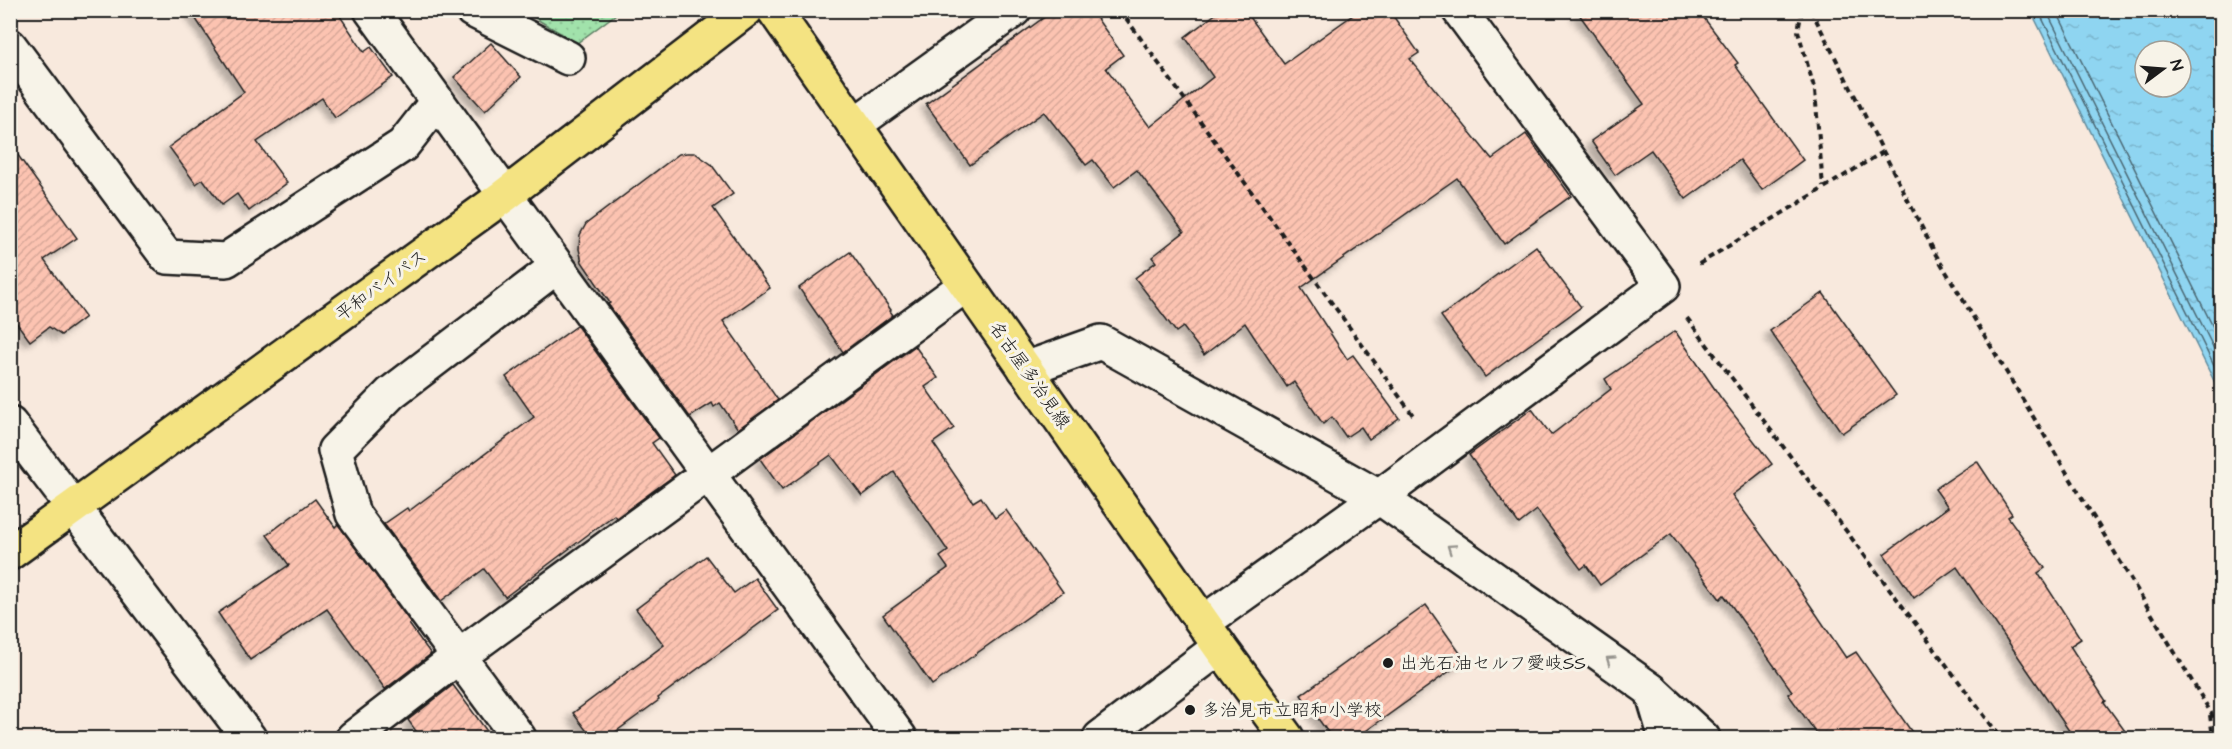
<svg xmlns="http://www.w3.org/2000/svg" width="2232" height="749" font-family="'Architects Daughter','Klee One',sans-serif">
	<defs>
		<pattern id="grass-dots" width="8" height="8" patternUnits="userSpaceOnUse" patternTransform="scale(1.5)"><rect width="8" height="8" fill="#a1e2ab"/><path d="M2 2h.1M6 6h.1" fill="none" stroke="#8ac193" stroke-width="1.8" stroke-linecap="round"/></pattern>
		<pattern id="water-ripples" width="26" height="14" patternUnits="userSpaceOnUse" patternTransform="scale(1.5)"><rect width="26" height="14" fill="#8fd5f1"/><path d="M2 4q2-2 4 0t4 0M15 11q2-2 4 0t4 0" fill="none" stroke="#7bb6ce"/></pattern>
		<pattern id="building-hatch" width="6" height="6" patternUnits="userSpaceOnUse" patternTransform="scale(1.5)"><rect width="6" height="6" fill="#fcc3b1"/><path d="M-1 1l2-2M0 6l6-6M5 7l2-2" fill="none" stroke="#d7a798"/></pattern>
		<filter id="shadow"><feDropShadow dx="-5.5" dy="5.5" stdDeviation="3" flood-color="#0004"/></filter>
	</defs>
	<rect width="100%" height="100%" fill="#f8e9dd"/>
	<filter id="ink" filterUnits="userSpaceOnUse"><feTurbulence type="fractalNoise" baseFrequency=".0167" numOctaves="2"/><feDisplacementMap in="SourceGraphic" scale="12" xChannelSelector="R" yChannelSelector="G"/><feConvolveMatrix kernelMatrix="1 2 1 2 8 2 1 2 1" color-interpolation-filters="sRGB"/></filter>
	<g filter="url(#ink)">
		<polygon fill="url(#grass-dots)" stroke="#5e7f64" stroke-width="1.5" points="523,11 617,11 616,14 577,43"/>
		<path fill="url(#water-ripples)" stroke="#618b9c" stroke-width="1.5" fill-rule="evenodd" d="M2031,11H2221V395ZM2145,51H2181V87H2145Z"/>
		<g fill="none" stroke-linecap="round" stroke-linejoin="round">
			<g stroke="#4a6671" stroke-width="1.5">
				<polyline points="2038,10 2222,382"/>
				<polyline points="2046,10 2222,365"/>
				<polyline points="2056,10 2222,345"/>
			</g>
		</g>
		<g fill="url(#building-hatch)" stroke="#1c1c1c" stroke-width="1.5" filter="url(#shadow)">
			<polygon points="190,10 336,10 364,52 371,47 393,77 335,118 322,98 257,142 287,183 249,211 237,194 222,205 203,179 196,184 169,147 244,92"/>
			<polygon points="1054,10 1091,10 1123,55 1106,68 1150,127 1213,77 1185,37 1221,10 1245,10 1284,64 1360,10 1389,10 1419,53 1410,59 1492,159 1526,134 1571,196 1504,244 1457,178 1301,288 1347,359 1353,355 1399,418 1369,439 1361,427 1346,437 1332,417 1323,424 1294,382 1287,387 1245,323 1204,355 1183,327 1176,332 1135,278 1156,262 1152,257 1184,232 1137,170 1114,187 1093,160 1086,165 1044,112 970,165 926,104"/>
			<polygon points="1576,10 1698,10 1738,63 1735,65 1803,160 1762,190 1740,160 1686,199 1651,150 1615,175 1591,141 1644,104"/>
			<polygon points="491,43 521,77 485,111 454,77"/>
			<polygon points="10,144 77,238 44,260 85,317 61,335 49,327 30,341 10,314"/>
			<polygon points="687,153 695,153 711,164 733,194 713,208 770,288 723,321 778,400 738,429 720,403 714,407 712,403 690,417 608,304 610,303 582,262 579,249 580,235 586,224 679,154"/>
			<polygon points="1536,246 1581,307 1485,377 1441,316"/>
			<polygon points="850,252 891,310 890,311 893,315 843,352 799,288"/>
			<polygon points="1823,293 1896,395 1842,433 1770,331"/>
			<polygon points="577,326 659,438 652,443 675,475 616,518 614,515 505,597 484,569 441,601 384,524 407,508 409,511 534,417 506,377"/>
			<polygon points="1675,331 1721,398 1772,464 1732,495 1777,556 1846,658 1856,652 1916,738 1820,738 1788,694 1792,691 1724,595 1720,599 1671,534 1600,585 1586,565 1581,569 1537,510 1519,524 1469,455 1532,409 1551,435 1611,389 1605,379"/>
			<polygon points="915,346 938,378 925,387 954,428 933,443 973,502 981,497 995,518 1006,510 1063,592 932,685 883,615 948,568 940,557 948,551 894,472 862,496 831,455 782,490 760,459"/>
			<polygon points="1977,461 2012,514 2008,517 2045,568 2038,573 2081,639 2070,646 2106,701 2104,702 2130,738 2074,738 1957,567 1914,598 1884,554 1948,507 1935,489"/>
			<polygon points="315,499 335,527 338,524 411,623 409,624 431,654 385,689 327,609 250,660 218,613 289,565 267,535"/>
			<polygon points="706,556 734,593 755,578 778,610 658,698 659,700 607,738 592,738 573,713 664,645 636,609"/>
			<polygon points="1426,605 1465,660 1356,738 1332,738 1301,695"/>
			<polygon points="453,685 492,738 421,738 408,720"/>
		</g>
		<g fill="none" stroke-linecap="round" stroke-linejoin="round">
			<defs>
				<g id="minor">
					<polyline points="371,10 900,738"/>
					<polyline points="472,10 568,58"/>
					<polyline points="10,46 167,257 226,260 403,145 436,103"/>
					<polyline points="854,125 1014,10"/>
					<polyline points="1025,369 1101,342 1379,497 1651,690 1703,738"/>
					<polyline points="10,424 249,738"/>
					<polyline points="1204,622 1379,497 1663,286 1459,10"/>
					<polyline points="1652,691 1666,738"/>
					<polyline points="353,738 458,657 966,285"/>
					<polyline points="519,738 353,514 335,450 391,393 556,267"/>
					<polyline points="1100,738 1220,647"/>
				</g>
				<polyline id="major" points="774,10 1220,647 1287,738"/>
				<polyline id="highway" points="10,553 504,196 746,10"/>
			</defs>
			<use href="#minor" stroke="#1c1c1c" stroke-width="38"/>
			<use href="#major" stroke="#1c1c1c" stroke-width="38"/>
			<use href="#highway" stroke="#1c1c1c" stroke-width="38"/>
			<g stroke="#1c1c1c" stroke-width="4" stroke-dasharray="6 4.5" stroke-linecap="butt">
				<polyline points="1120,10 1415,418"/>
				<polyline points="1802,10 1798,31 1815,91 1823,187"/>
				<polyline points="1811,10 1936,255 2222,731"/>
				<polyline points="1699,264 1883,152"/>
				<polyline points="1687,318 2001,738"/>
				<polyline points="2210,715 2213,738"/>
			</g>
			<use href="#minor" stroke="#f7f3e8" stroke-width="33"/>
			<use href="#major" stroke="#f4e382" stroke-width="33"/>
			<use href="#highway" stroke="#f4e382" stroke-width="33"/>
		</g>
		<defs><path id="oneway-chevron" d="M-2-3.5L2.5 0L-2 3.5" fill="none" stroke-width="1.6" stroke-linecap="round" stroke-linejoin="round" transform="scale(1.5)"/></defs>
		<g stroke="#94928c">
			<use href="#oneway-chevron" transform="translate(1451 548) rotate(-145)"/>
			<use href="#oneway-chevron" transform="translate(1610 660) rotate(-145)"/>
		</g>
	</g>
	<g fill="#1c1c1c" stroke="#f7f3e8" stroke-width="2">
		<circle cx="1388" cy="663" r="6"/>
		<circle cx="1190" cy="710" r="6"/>
	</g>
	<g text-anchor="middle" stroke-width="6" stroke-linejoin="round" paint-order="stroke">
		<g font-size="18" fill="#1c1c1c" stroke="#f7f3e8">
			<text transform="translate(381 285) rotate(-36)" y="6">平和バイパス</text>
			<text transform="translate(1030 375) rotate(55)" y="6">名古屋多治見線</text>
		</g>
		<g font-size="18" fill="#1c1c1c" stroke="#f7f3e8" text-anchor="start">
			<text x="1400" y="669">出光石油セルフ愛岐SS</text>
			<text x="1202" y="716">多治見市立昭和小学校</text>
		</g>
	</g>
	<rect width="2232" height="749" fill="none" stroke="#f7f3e8" stroke-width="36"/>
	<rect x="18" y="18" width="2196" height="713" fill="none" stroke="#1c1c1c" stroke-width="2" filter="url(#ink)"/>
	<g transform="translate(2163 69) rotate(74)"><circle r="28" fill="#f7f3e8" stroke="#9f9d96" stroke-width="1.5"/>
	<path d="M0-4.5L10 22L0 15L-10 22Z" fill="#1c1c1c"/>
	<text y="-9" font-size="16" font-weight="bold" text-anchor="middle" fill="#1c1c1c">N</text>
	</g>
</svg>
